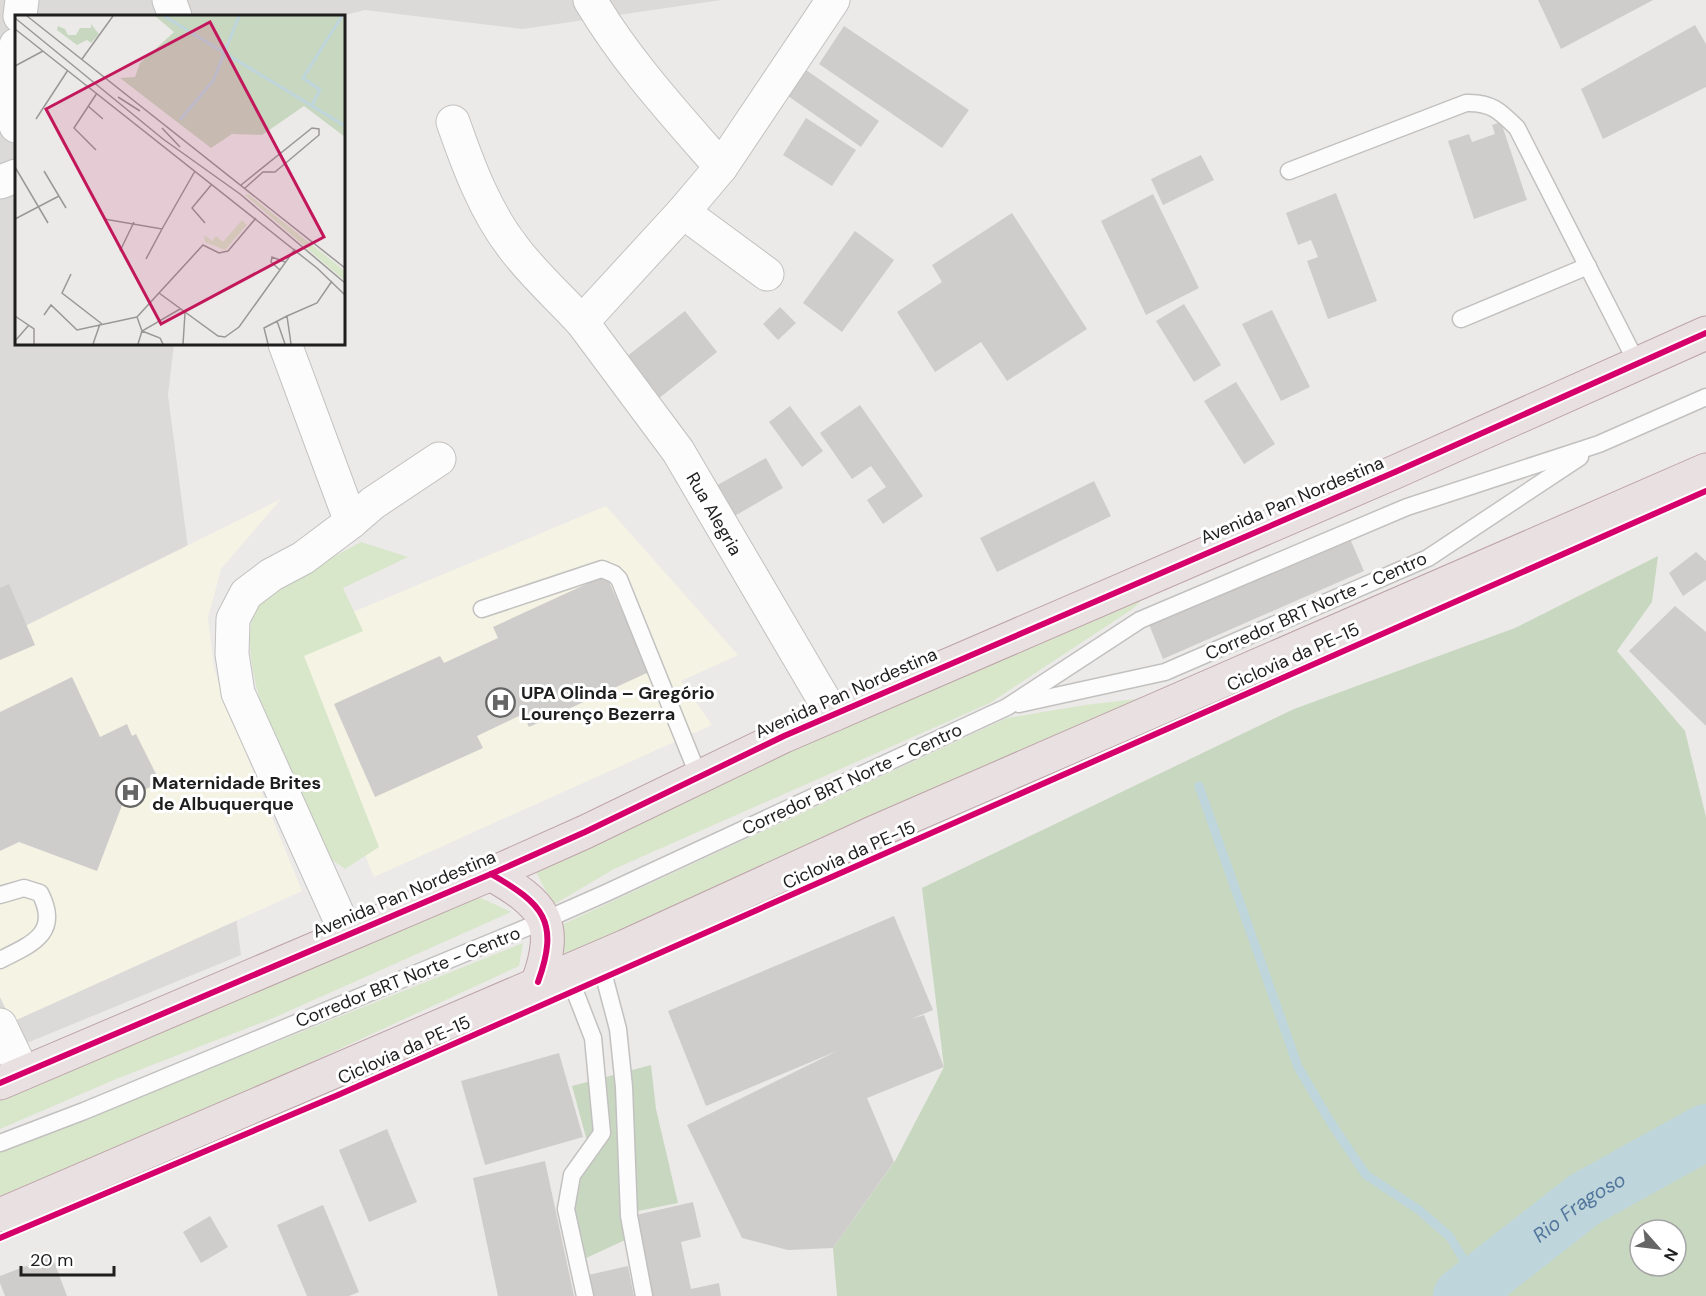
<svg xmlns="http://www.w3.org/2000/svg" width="1706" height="1296" font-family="'DM Sans',sans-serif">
	<rect width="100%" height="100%" fill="#eceae8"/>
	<polygon fill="#dbdad9" points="0,0 721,0 523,29 365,10 342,16 16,16 16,344 174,344 168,395 241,955 0,1054"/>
	<g fill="#f4f3e4">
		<polygon points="281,499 221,569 208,618 214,668 222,695 302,891 12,1022 0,997 0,657 21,628"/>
		<polygon points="606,506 738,655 681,681 712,725 374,877 279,643"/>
	</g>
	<g fill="#d8e6ca">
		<path d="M361,542L408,557L343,588L363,631L304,656L379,847L345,869L328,857C300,796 238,686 252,620C253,616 253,610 255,606C262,594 343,552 361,542Z"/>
		<polygon points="1155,586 1134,608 990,703 614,869 553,905 532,864"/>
		<polygon points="1153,697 557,963 557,927 1007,718 1085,705"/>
		<polygon points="481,898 511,912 271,1019 116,1079 0,1129 0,1094 456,901"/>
		<polygon points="523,943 519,966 240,1095 0,1196 0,1150 184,1079"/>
	</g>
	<g fill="#c8d7c0" fill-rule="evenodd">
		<path d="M1658,556L1652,602L1617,651L1685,731L1706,817V1296H837L833,1248L895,1161L944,1067L922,888L1294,709L1515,628ZM1640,1230H1676V1266H1640Z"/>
		<polygon points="651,1065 656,1109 678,1203 633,1212 636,1235 584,1259 572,1214 573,1157 587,1141 572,1086"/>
	</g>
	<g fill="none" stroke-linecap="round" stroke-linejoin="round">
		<polyline stroke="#bed5dc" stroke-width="9" points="1199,786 1298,1067 1331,1123 1366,1175 1419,1210 1450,1237 1478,1283 1489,1296"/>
		<path stroke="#bed5dc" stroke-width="56" id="s1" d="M1461,1296L1585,1199L1706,1132"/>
	</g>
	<g fill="#cfcdcb">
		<polygon points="1538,0 1653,0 1561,49"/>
		<polygon points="1695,25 1706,44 1706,87 1603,139 1581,89"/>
		<polygon points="844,26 969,110 942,148 819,64"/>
		<polygon points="806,70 879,121 861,147 788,96"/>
		<polygon points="806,118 856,150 832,186 783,155"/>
		<polygon points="1501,122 1527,200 1474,219 1448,141 1469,134 1472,142 1495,134 1492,125"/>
		<polygon points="1201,155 1214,180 1163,205 1151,179"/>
		<polygon points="1336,193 1377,301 1328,319 1307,261 1318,257 1311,240 1298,245 1286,213"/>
		<polygon points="1153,194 1199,288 1146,315 1101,221"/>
		<polygon points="1012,213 1087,329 1007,381 981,342 935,372 897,312 942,282 932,265"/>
		<polygon points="855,231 894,260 842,332 803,303"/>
		<polygon points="1184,304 1221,365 1194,382 1156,321"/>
		<polygon points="780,307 796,323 778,340 763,324"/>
		<polygon points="1272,310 1310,387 1281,401 1242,324"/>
		<polygon points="685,311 717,352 658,399 626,357"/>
		<polygon points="1236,382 1275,444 1244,464 1204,401"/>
		<polygon points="860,405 923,496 883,524 867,500 886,487 871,466 852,479 820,433"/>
		<polygon points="790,406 823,451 802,467 769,422"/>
		<polygon points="766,458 783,488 731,518 714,487"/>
		<polygon points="1094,481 1111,516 997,572 980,538"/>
		<polygon points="1348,534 1364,571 1163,659 1148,622"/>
		<polygon points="1696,552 1706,561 1706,580 1683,596 1669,573"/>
		<polygon points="606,575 649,672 529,727 523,714 477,736 483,748 375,797 334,704 440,656 444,663 498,638 493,627"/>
		<polygon points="9,584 35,645 0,660 0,588"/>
		<polygon points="1675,606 1706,632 1706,726 1629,651"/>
		<polygon points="72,677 100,737 127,724 132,736 136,734 160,782 124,800 97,871 19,842 0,851 0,712"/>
		<polygon points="894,916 933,1010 911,1019 924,1015 944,1067 867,1098 894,1162 833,1248 788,1250 742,1238 687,1125 837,1051 706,1106 668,1011"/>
		<polygon points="559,1053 583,1137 485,1165 461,1081"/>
		<polygon points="387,1129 417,1202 369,1222 339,1150"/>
		<polygon points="545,1161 574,1296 498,1296 473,1178"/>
		<polygon points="693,1202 701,1237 681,1242 691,1289 719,1283 721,1296 653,1296 636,1215"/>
		<polygon points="323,1205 359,1292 349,1296 307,1296 277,1225"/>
		<polygon points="210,1216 228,1247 201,1263 183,1232"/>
		<polygon points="52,1256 67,1296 5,1296 0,1283 0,1276"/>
		<polygon points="628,1266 634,1296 593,1296 588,1275"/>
	</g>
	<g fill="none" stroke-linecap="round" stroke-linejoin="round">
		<defs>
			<g id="lane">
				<path d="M1289,171L1466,103C1491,102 1500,111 1517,128L1637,363"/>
				<polyline points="1461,319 1588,266"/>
				<polyline points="482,609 602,569 614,574 619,579 699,777"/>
				<polyline points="1019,704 1165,672 1428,558 1580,457"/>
				<path d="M0,895L24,888L40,893C61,933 32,944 0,960"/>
				<polyline points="599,957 618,1029 624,1087 629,1216 644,1296"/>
				<polyline points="567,971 593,1038 602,1133 572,1175 566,1209 585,1296"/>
				<polyline points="0,1143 84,1111 545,920 606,893 1007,707 1140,620 1407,507 1599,444 1706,397"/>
			</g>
			<g id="street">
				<polyline points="169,0 175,16"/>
				<path d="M590,0C626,61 674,113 721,167"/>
				<polyline points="20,16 22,0"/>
				<polyline points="16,45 13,101 16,126"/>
				<path d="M453,122C468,165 485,211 513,247C532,273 560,298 582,322"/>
				<polyline points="0,182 16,176"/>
				<polyline points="683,212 767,274"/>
				<polyline points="285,344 351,522 303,558 271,575 246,594 233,619 232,654 238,693 347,935"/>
				<polyline points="351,522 373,503 439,459"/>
				<polyline points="833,715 678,451 582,322 683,212 721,167 833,0"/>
				<polyline points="0,1025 23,1073"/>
			</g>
			<g id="highway">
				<path d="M491,874C543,904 560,921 538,982"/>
				<polyline points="0,1083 491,874 585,832 784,736 1395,472 1706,333"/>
				<polyline points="0,1215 626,946 875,832 1706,470"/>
			</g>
		</defs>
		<use href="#lane" stroke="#c2c1c0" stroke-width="19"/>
		<use href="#street" stroke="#c2c1c0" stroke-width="35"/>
		<use href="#highway" stroke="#bea2aa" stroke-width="35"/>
		<use href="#lane" stroke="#fcfcfc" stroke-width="16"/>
		<use href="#street" stroke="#fcfcfc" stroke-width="33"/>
		<use href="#highway" stroke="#e9e0e1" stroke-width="33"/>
		<defs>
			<g id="cycleway">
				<path d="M491,874C543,904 560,921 538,982"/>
				<polyline points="0,1083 491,874 585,832 784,736 1395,472 1706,333"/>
				<polyline points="0,1238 338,1095 1706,491"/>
			</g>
		</defs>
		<use href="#cycleway" stroke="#fff" stroke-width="10"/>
		<use href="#cycleway" stroke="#d6006c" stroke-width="6"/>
	</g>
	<defs>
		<symbol id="hospital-ring" viewBox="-11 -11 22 22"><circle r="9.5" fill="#fff" stroke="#666565" stroke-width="1.5"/><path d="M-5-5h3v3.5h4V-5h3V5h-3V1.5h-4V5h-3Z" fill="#666565"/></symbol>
	</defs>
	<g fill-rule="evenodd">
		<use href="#hospital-ring" x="484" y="686" width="33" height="33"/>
		<use href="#hospital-ring" x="114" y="776" width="33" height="33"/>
	</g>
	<g text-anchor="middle" stroke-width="6" stroke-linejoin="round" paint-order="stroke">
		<g font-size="18" fill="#1e1e1e" stroke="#fff">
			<text transform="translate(1292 500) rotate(-23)" y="6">Avenida Pan Nordestina</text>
			<text transform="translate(714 514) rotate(60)" y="6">Rua Alegria</text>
			<text transform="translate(1316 606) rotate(-24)" y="6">Corredor BRT Norte - Centro</text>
			<text transform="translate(1293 657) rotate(-24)" y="6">Ciclovia da PE-15</text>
			<text transform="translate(846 693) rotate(-24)" y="6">Avenida Pan Nordestina</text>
			<text transform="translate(852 779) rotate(-25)" y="6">Corredor BRT Norte - Centro</text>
			<text transform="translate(849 855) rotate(-24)" y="6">Ciclovia da PE-15</text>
			<text transform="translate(404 894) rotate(-23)" y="6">Avenida Pan Nordestina</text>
			<text transform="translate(408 977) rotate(-22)" y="6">Corredor BRT Norte - Centro</text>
			<text transform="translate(404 1050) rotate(-24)" y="6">Ciclovia da PE-15</text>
		</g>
		<g font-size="18" font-weight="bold" fill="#1e1e1e" stroke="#fff" text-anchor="start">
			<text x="521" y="699">UPA Olinda – Gregório<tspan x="521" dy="21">Lourenço Bezerra</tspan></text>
			<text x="152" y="789">Maternidade Brites<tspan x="152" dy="21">de Albuquerque</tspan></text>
		</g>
		<g font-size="20" font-style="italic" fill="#53769c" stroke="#fff">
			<text dy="7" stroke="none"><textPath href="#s1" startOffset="148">Rio Fragoso</textPath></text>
		</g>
	</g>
	<g transform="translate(15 15)">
		<rect width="330" height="330" fill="#eceae8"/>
		<path d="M233,179L330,256V266L230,180ZM227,205L232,210L210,235L190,227L189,220L197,226L201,221L208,227Z" fill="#d8e6ca"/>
		<path d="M140,1H330V122L289,91L247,120L217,119L196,133L105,63L120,62L125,48L159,17ZM76,9L84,19L76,28L72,25L62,30L42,15L43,11L50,14L53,20H61L65,13H76Z" fill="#c8d7c0"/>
		<path fill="none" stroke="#bed5dc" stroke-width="3" d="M149,1L330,111M297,90L305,75L288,63L327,1M165,105L198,66L224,1"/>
		<path fill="none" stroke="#9a9897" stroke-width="1.5" d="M12,1L330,253M0,3L148,124L225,179L330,268M0,14L302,253L330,280M67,44L98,1M0,51L28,36M103,82L125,96M73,91L88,104M21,104L53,55M147,113L165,132M81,135L59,113L82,78M0,152L33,208M29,156L51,193M226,170L297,113L304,114V120L260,157H248L230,173M0,204L44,181M89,204L147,214L180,156M190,208L177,193L197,169M105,236L119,207M131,244L147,214M265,255L256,247L257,242L270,247M56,259L47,278L87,309M144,278L203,321L210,322L224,312L280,234M29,300L36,290L62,315L122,302M0,301L19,314V329M262,306L270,329M0,326L14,310M78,329L85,309M123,329L127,316L122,302L188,230L204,238L213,236L241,203M148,329L145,323L127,316L165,294M168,329L170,298M253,329L249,313L272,301M276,329L272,301L302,288L317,266"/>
		<path fill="#c2185b" fill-opacity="0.15" stroke="#c2185b" stroke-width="3" d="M195,7L309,222L146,309L31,94Z"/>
		<rect width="330" height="330" fill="none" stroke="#1e1e1e" stroke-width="3"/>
	</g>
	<g transform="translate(1658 1248) rotate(118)"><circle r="28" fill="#ffffff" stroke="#a5a5a5" stroke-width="1.5"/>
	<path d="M0-4.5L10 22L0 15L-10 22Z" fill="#666565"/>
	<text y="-9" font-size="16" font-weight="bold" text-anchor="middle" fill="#1e1e1e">N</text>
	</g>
	<path d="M21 1266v9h93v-9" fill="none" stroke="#1e1e1e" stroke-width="3"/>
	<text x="30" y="1266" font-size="18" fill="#1e1e1e" stroke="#ffffff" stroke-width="4.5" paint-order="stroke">20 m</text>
</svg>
